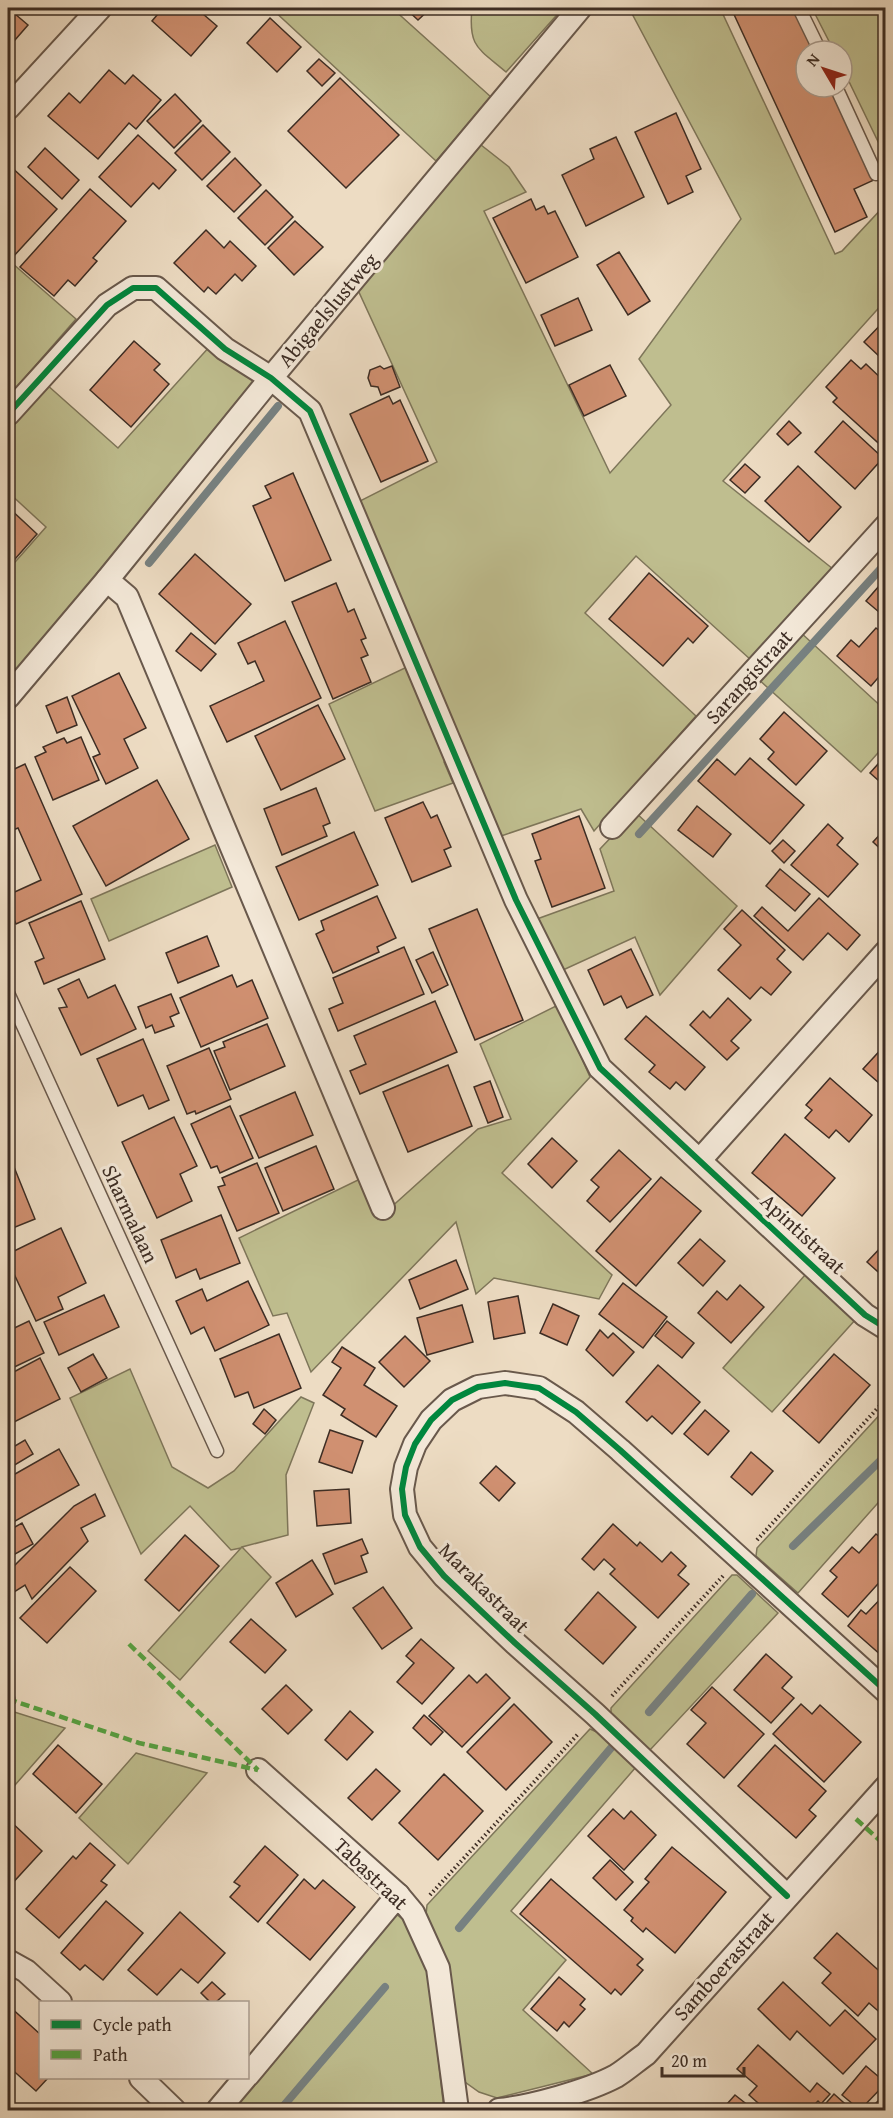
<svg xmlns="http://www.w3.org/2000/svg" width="893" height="2118" font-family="'Gentium Book Plus',serif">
	<rect width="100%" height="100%" fill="#eddcc3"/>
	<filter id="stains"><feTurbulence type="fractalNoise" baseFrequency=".00333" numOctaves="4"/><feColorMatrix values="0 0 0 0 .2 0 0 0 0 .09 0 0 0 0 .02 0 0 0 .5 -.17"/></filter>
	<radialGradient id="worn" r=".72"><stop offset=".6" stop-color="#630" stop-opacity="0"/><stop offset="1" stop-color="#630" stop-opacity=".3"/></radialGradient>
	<g fill="#bfbe8f" stroke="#7e765a" stroke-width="1.5">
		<polygon points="271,8 392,8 491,97 436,161"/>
		<path d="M472,8H563L506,72C478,48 468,47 472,8Z"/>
		<polygon points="629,8 720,8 835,254 842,251 885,205 885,301 723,481 833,569 751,660 636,556 585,613 696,716 594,831 581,809 498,837 356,503 437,462 358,290 481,145 509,167 526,192 484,211 610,473 671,405 639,359 741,219"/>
		<polygon points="812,8 885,8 885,156 842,67 842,51 834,51"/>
		<polygon points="12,263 76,319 8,397 8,268"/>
		<polygon points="211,345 257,384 8,683 8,570 46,527 8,492 8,427 46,384 118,448"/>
		<polygon points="799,631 885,710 885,745 861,772 757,678"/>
		<polygon points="409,666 448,760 444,762 453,783 375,811 329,704"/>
		<polygon points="635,812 737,906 660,995 635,937 563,970 537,919 614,891 600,849"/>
		<polygon points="215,845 232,887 109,941 91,899"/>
		<polygon points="558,1005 590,1077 502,1173 612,1275 599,1299 494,1278 476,1294 456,1222 311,1372 287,1313 273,1316 239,1238 360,1179 378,1219 478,1129 511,1119 480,1044"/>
		<polygon points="805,1275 856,1319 772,1412 723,1368"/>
		<polygon points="130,1369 172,1467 208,1488 234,1471 301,1397 314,1403 286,1475 288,1535 242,1547 271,1577 180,1680 148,1651 241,1548 231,1550 190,1506 141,1554 70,1398"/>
		<polygon points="885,1409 885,1495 798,1593 756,1556 757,1548"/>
		<polygon points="732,1575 737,1575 778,1613 650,1750 611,1714 611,1708"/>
		<polygon points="8,1710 65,1728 8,1793"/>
		<polygon points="590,1729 599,1733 636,1767 511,1911 566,1960 523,2010 593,2074 497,2098 479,2092 465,2082 426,1915 427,1905"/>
		<polygon points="136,1753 207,1773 128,1864 79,1818"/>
		<polygon points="396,1914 405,1921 429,1975 444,2110 229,2110"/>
	</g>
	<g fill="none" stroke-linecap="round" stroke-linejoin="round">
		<g stroke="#778181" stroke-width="8">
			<polyline points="149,563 278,406"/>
			<polyline points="639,834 886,563"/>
			<polyline points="793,1546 886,1455"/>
			<polyline points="649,1712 752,1594"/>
			<polyline points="459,1928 611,1748"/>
			<polyline points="280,2110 385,1987"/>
		</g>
	</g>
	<g fill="#d09071" stroke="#3d2d24" stroke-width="1.5">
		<polygon points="8,8 28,25 8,48"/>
		<polygon points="163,8 196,8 217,26 191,56 152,21"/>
		<polygon points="405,8 431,8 418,20"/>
		<polygon points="731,8 794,8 814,51 806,51 806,87 831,87 874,180 854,189 867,217 835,232"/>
		<polygon points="270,18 301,47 277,72 247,43"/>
		<polygon points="319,59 335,73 322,86 307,71"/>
		<polygon points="109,70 125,84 133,75 161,100 136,129 129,123 98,159 48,116 69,93 80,103"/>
		<polygon points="340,78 399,135 346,188 288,131"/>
		<polygon points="175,94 201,121 174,148 147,121"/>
		<polygon points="676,113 701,169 686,176 693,192 668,204 635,132"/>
		<polygon points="203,125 230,152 202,180 175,153"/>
		<polygon points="138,135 176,170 159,189 153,183 131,207 99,177"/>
		<polygon points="616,137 644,197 586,226 562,175 594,159 590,149"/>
		<polygon points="45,148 79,180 62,199 28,167"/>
		<polygon points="235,158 261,185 234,212 207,186"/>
		<polygon points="8,164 57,209 12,258 8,254"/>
		<polygon points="90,189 126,221 93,258 97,261 75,286 68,280 54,296 20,267"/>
		<polygon points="266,190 293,217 265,245 238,218"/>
		<polygon points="531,199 536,210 544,206 548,214 555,211 578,257 526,283 493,218"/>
		<polygon points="295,221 323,247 294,275 268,248"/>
		<polygon points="206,230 224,248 230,241 256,266 242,281 235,274 216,294 208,287 204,292 174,263"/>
		<polygon points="619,252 650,301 628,315 597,265"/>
		<polygon points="578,298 592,330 555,346 541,315"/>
		<polygon points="886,319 886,353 881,358 864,342"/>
		<polygon points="134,341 160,364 154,370 169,384 131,427 90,390"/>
		<polygon points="851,360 861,369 866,364 886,383 886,450 833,402 837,398 826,387"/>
		<polygon points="610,365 626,396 584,416 569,385"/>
		<polygon points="380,366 384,369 392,366 400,387 381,395 378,387 371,386 368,378 370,370"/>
		<polygon points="389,396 393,404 400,400 428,461 381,482 350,414"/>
		<polygon points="789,421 801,433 788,445 777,434"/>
		<polygon points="843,421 883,458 855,489 815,452"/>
		<polygon points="745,464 760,477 745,493 730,480"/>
		<polygon points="798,466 841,507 809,542 765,501"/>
		<polygon points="293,473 331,560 285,581 253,506 271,498 265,486"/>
		<polygon points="8,507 37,534 8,567"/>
		<polygon points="195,554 251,604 215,644 159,594"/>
		<polygon points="649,573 708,626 693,643 688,638 663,666 609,619"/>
		<polygon points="886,578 886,618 866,601"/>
		<polygon points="336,583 348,612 354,609 366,638 361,640 368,655 361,658 371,682 333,699 292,602"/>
		<polygon points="285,621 321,698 227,742 210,706 264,681 255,661 248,664 238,643"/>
		<polygon points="876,628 886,636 886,675 883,672 871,686 837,656 851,640 859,647"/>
		<polygon points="191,633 216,654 201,671 176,651"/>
		<polygon points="119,673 146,728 124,739 138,768 106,784 93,757 100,754 72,696"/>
		<polygon points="67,697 77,725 57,733 46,706"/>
		<polygon points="318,705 345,759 281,790 255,736"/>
		<polygon points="784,712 827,751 796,785 768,759 774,752 760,739"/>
		<polygon points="81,737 99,780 53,800 35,757 46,752 43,747 64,738 67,743"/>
		<polygon points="886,755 886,787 870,773"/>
		<polygon points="750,758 804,805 770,844 698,781 717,759 735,775"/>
		<polygon points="25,764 82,894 16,924 8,905 8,895 41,880 18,828 8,832 8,772"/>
		<polygon points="157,780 189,839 106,886 73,826"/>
		<polygon points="316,788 330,823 323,826 327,836 282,855 264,809"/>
		<polygon points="423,802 431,818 437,815 451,847 444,850 451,866 412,882 385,818"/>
		<polygon points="697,806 731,834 713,857 678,830"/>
		<polygon points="579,816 605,888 552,907 535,861 541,859 532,834"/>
		<polygon points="828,824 843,838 837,845 858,864 828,897 791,865"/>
		<polygon points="886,828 886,854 873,842"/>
		<polygon points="354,832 378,885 299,920 276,867"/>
		<polygon points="783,840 795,851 784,863 772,851"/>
		<polygon points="780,869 810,894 795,911 766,886"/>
		<polygon points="377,896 396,938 377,947 379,952 333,973 316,934 324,930 321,921"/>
		<polygon points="819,898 860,935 847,950 828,933 803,960 754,916 762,907 788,931"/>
		<polygon points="81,901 105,959 44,984 35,962 44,958 29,923"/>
		<polygon points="477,909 523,1020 475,1040 429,929"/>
		<polygon points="742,910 785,950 777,959 791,972 771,995 761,987 750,999 718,970 741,945 724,929"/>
		<polygon points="207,936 219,966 178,983 166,953"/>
		<polygon points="404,947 424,994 338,1031 329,1009 343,1003 333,978"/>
		<polygon points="631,949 653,995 627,1008 621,996 604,1005 588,970"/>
		<polygon points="433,952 448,985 432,993 416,960"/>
		<polygon points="232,975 237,987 252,980 268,1018 201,1047 180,998"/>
		<polygon points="79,979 88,998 115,985 136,1029 81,1055 59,1008 67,1007 58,989"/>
		<polygon points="171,994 179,1013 170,1017 174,1026 155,1033 152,1025 146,1028 138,1007"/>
		<polygon points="728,998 751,1020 731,1041 739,1048 727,1060 690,1025 703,1011 710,1018"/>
		<polygon points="435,1001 457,1052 360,1094 350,1071 366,1064 354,1036"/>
		<polygon points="646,1016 705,1067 685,1090 676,1082 670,1089 649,1072 655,1065 625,1039"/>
		<polygon points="267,1024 285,1066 230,1090 214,1051 225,1047 223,1042"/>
		<polygon points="143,1039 169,1100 149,1109 143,1095 118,1106 97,1059"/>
		<polygon points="886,1044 886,1089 863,1069"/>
		<polygon points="209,1048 231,1099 196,1114 195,1111 187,1114 167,1066"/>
		<polygon points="448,1065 472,1126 408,1152 383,1092"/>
		<polygon points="830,1078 872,1115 849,1142 836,1130 829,1138 805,1118 812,1110 806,1105"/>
		<polygon points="490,1081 503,1117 488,1123 474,1087"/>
		<polygon points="295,1092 313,1135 259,1158 240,1116"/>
		<polygon points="230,1106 253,1158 220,1173 217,1166 211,1168 191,1124"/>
		<polygon points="174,1117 197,1166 180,1174 192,1201 157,1218 122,1142"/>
		<polygon points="785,1134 835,1178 802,1216 752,1173"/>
		<polygon points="552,1138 577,1161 552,1188 528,1164"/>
		<polygon points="316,1146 334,1189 283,1211 265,1168"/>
		<polygon points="619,1150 651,1179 610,1222 587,1201 599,1187 591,1180"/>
		<polygon points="8,1152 35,1219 8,1230"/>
		<polygon points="257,1163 279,1213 237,1231 218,1187 225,1185 222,1178"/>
		<polygon points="661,1177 701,1211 636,1286 596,1251"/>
		<polygon points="221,1215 240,1263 200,1279 196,1269 176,1278 161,1240"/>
		<polygon points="61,1228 86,1283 58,1297 63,1309 36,1321 8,1261 8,1254"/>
		<polygon points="700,1239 725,1261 703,1286 678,1263"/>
		<polygon points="886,1242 886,1279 867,1262"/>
		<polygon points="456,1260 468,1289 420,1309 409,1280"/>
		<polygon points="248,1281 269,1325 215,1351 204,1327 191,1334 176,1301 202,1289 207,1301"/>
		<polygon points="623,1283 667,1317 643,1348 599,1314"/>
		<polygon points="740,1285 764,1307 731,1343 698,1313 717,1291 727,1300"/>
		<polygon points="104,1295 119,1327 59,1355 44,1322"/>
		<polygon points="518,1296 525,1333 494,1339 488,1302"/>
		<polygon points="553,1304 579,1316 567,1345 540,1333"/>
		<polygon points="462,1305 473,1342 427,1355 417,1318"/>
		<polygon points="29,1321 44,1353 8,1370 8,1331"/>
		<polygon points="667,1321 694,1343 682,1358 655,1336"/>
		<polygon points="600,1330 608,1338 613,1333 634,1352 613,1376 586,1350"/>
		<polygon points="279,1334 301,1388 254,1408 248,1392 235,1397 220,1359"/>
		<polygon points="405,1336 430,1361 404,1387 379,1362"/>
		<polygon points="342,1347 375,1368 364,1385 397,1406 376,1437 341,1415 345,1409 323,1395 341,1368 332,1362"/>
		<polygon points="93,1354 107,1378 81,1392 68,1368"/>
		<polygon points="834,1354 870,1385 819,1443 783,1411"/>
		<polygon points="40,1358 60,1399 8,1425 8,1375"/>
		<polygon points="658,1365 700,1402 672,1434 652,1416 647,1421 626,1402"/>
		<polygon points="264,1409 276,1420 265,1434 253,1424"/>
		<polygon points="705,1410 729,1431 708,1455 684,1434"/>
		<polygon points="330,1430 363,1441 352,1473 319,1462"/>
		<polygon points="25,1440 33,1454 8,1469 8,1445 10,1449"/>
		<polygon points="59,1449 79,1485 10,1524 8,1519 8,1478"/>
		<polygon points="751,1452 773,1471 752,1495 731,1477"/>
		<polygon points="496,1466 515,1483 499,1501 480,1483"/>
		<polygon points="349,1489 351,1523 317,1526 314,1491"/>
		<polygon points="95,1494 105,1516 81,1528 88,1541 32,1599 25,1585 11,1594 8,1587 8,1572 74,1506"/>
		<polygon points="22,1523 33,1544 8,1558 8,1531"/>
		<polygon points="613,1524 637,1546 640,1542 662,1562 671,1552 686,1566 678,1575 689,1584 658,1618 610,1574 615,1569 604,1559 594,1570 582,1559"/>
		<polygon points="876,1534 886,1542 886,1575 848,1617 822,1594 837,1577 830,1571 852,1547 859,1553"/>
		<polygon points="185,1535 219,1566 179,1611 145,1580"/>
		<polygon points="362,1539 368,1553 361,1556 367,1572 335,1584 323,1554"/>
		<polygon points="312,1560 333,1594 296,1617 276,1583"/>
		<polygon points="70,1567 96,1591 47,1643 20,1618"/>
		<polygon points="383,1587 412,1628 382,1649 353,1608"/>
		<polygon points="598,1592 636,1627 603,1664 565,1630"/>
		<polygon points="886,1593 886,1652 882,1656 848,1626 861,1610 866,1614"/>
		<polygon points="251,1619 286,1650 265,1673 230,1642"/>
		<polygon points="421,1639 454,1668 422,1704 397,1682 414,1663 406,1656"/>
		<polygon points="766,1654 792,1677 782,1688 794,1698 771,1723 734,1690"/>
		<polygon points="486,1674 510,1698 462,1747 429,1716 469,1675 477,1683"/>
		<polygon points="286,1685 312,1710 288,1734 262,1709"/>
		<polygon points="712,1687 764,1734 724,1778 687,1744 706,1723 691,1710"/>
		<polygon points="514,1704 552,1742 506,1790 467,1752"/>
		<polygon points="801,1704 812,1714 820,1705 861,1742 824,1782 773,1734"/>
		<polygon points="350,1711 373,1732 347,1760 325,1740"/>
		<polygon points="424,1715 443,1732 431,1745 413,1728"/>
		<polygon points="58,1745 102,1784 76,1813 33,1774"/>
		<polygon points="775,1745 826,1791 809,1810 816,1816 796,1838 738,1786"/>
		<polygon points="376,1769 400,1791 372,1820 348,1798"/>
		<polygon points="444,1774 483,1811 438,1860 399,1823"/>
		<polygon points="613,1809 624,1819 631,1811 656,1835 624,1870 588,1836"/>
		<polygon points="8,1819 42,1851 8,1888"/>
		<polygon points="90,1843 115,1865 101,1881 107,1885 59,1938 26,1909 73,1856 76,1859"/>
		<polygon points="265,1846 298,1875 258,1922 230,1897 240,1886 234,1882"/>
		<polygon points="672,1847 726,1892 675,1953 646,1928 643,1932 631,1921 633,1918 624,1910 649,1882 645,1879"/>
		<polygon points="610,1860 633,1882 616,1900 593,1878"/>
		<polygon points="304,1879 315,1889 323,1880 355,1907 310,1960 267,1923"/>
		<polygon points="551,1879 643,1959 637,1965 643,1970 621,1995 615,1989 611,1994 520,1914"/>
		<polygon points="106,1901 143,1933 103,1980 85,1965 80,1970 61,1953"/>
		<polygon points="180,1912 225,1953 198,1983 181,1969 157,1995 128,1970"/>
		<polygon points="837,1933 886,1977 884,2016 869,2003 858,2016 822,1983 831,1973 814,1958"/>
		<polygon points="559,1977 585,1999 580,2005 585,2009 569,2027 564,2022 557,2031 531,2009"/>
		<polygon points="212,1982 225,1994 216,2002 210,2002 201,1993"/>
		<polygon points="783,1982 830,2026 845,2010 876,2039 843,2074 797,2031 790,2040 758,2009"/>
		<polygon points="8,2005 40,2034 40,2078 48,2078 36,2091 8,2066"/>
		<polygon points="758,2045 810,2092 817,2083 830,2094 821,2104 818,2101 809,2110 766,2110 749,2095 757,2086 737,2069"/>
		<polygon points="866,2066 886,2083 860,2110 842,2095"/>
		<polygon points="834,2094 852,2110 820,2110"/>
		<polygon points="735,2095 754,2110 734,2110 727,2104"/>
		<polygon points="884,2095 886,2110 869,2110"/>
	</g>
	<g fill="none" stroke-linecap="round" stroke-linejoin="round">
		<defs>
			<g id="lane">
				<polyline points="799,8 820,51"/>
				<polyline points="836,87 876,174"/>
				<polyline points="8,993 217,1451"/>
				<polyline points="8,1698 8,1699"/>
			</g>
			<g id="street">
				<polyline points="8,108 100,8"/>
				<polyline points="8,414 107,305 133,288 156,288 225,349 271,378 310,411 516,900 600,1068 865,1315 886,1328"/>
				<polyline points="107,580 127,597 383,1208"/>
				<polyline points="8,697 107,580 271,378 580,8"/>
				<polyline points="612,827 886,526"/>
				<polyline points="700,1160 886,952"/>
				<polyline points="258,1770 398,1895 413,1913 438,1968 457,2110"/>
				<polyline points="787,1896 595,1714 515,1643 444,1576 420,1547 405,1515 402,1489 406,1467 415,1444 431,1420 452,1400 478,1387 505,1383 539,1388 576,1412 620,1450 886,1691"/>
				<polyline points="8,1961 26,1971 60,2002"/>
				<polyline points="248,2075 398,1895"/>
				<polyline points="141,2078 174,2110"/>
				<polyline points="218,2110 245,2078"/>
				<path d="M499,2110C530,2107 588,2091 616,2076C626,2070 636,2061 646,2054L886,1787"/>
			</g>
		</defs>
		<use href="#lane" stroke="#69594c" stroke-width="15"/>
		<use href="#street" stroke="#69594c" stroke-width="26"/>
		<g stroke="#3d2d24" stroke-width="4" stroke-dasharray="1.5 3" stroke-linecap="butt">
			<polyline points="757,1540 886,1399"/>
			<polyline points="612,1696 723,1576"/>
			<polyline points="430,1895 579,1733"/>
		</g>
		<use href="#lane" stroke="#f3e8d8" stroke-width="12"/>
		<use href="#street" stroke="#f3e8d8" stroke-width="22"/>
		<g stroke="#54a442" stroke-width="4.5" stroke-dasharray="9 4.5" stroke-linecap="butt">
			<polyline points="129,1644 258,1770"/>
			<polyline points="8,1699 139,1743 258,1770"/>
			<polyline points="856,1819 886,1846"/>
		</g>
		<defs>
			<g id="cycleway">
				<polyline points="8,414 107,305 133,288 156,288 225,349 271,378 310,411 516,900 600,1068 865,1315 886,1328"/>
				<polyline points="787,1896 595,1714 515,1643 444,1576 420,1547 405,1515 402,1489 406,1467 415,1444 431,1420 452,1400 478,1387 505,1383 539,1388 576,1412 620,1450 886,1691"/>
			</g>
		</defs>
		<use href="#cycleway" stroke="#f3e8d8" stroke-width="10"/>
		<use href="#cycleway" stroke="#00873e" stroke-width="6"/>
	</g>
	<g text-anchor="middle" stroke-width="6" stroke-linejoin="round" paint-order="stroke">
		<g font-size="21" fill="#3d2d24" stroke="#f3e8d8">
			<text transform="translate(328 310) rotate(-50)" y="7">Abigaelslustweg</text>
			<text transform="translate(749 677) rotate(-48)" y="7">Sarangistraat</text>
			<text transform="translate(130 1214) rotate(65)" y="7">Sharmalaan</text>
			<text transform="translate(803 1234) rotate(43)" y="7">Apintistraat</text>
			<text transform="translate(484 1588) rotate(45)" y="7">Marakastraat</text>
			<text transform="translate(371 1874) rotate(44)" y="7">Tabastraat</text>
			<text transform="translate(724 1966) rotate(-48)" y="7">Samboerastraat</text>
		</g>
	</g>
	<rect width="893" height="2118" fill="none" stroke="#eddcc3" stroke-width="30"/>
	<rect x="9" y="9" width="875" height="2100" fill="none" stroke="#3d2d24" stroke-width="3"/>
	<rect x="15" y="15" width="863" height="2088" fill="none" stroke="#3d2d24" stroke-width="1.5"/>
	<rect x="39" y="2001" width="210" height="78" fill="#f3e8d8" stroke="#aa9d90" stroke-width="1.5"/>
	<rect x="51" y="2020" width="30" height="9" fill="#00873e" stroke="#aa9d90" stroke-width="1.5"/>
	<text x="93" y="2031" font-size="18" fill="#3d2d24">Cycle path</text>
	<rect x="51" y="2050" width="30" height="9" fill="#54a442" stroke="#aa9d90" stroke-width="1.5"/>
	<text x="93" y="2061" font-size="18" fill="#3d2d24">Path</text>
	<g transform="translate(824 69) rotate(309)"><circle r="28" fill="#f3e8d8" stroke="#aa9d90" stroke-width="1.5"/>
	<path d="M0-4.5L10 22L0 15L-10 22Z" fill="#8f2418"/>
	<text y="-9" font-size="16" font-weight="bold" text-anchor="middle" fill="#3d2d24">N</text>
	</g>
	<path d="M662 2067v9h82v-9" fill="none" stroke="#3d2d24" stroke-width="3"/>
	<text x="671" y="2067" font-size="18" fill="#3d2d24" stroke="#f3e8d8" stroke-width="4.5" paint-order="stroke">20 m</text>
	<rect width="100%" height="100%" filter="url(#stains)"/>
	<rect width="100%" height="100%" fill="url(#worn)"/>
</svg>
